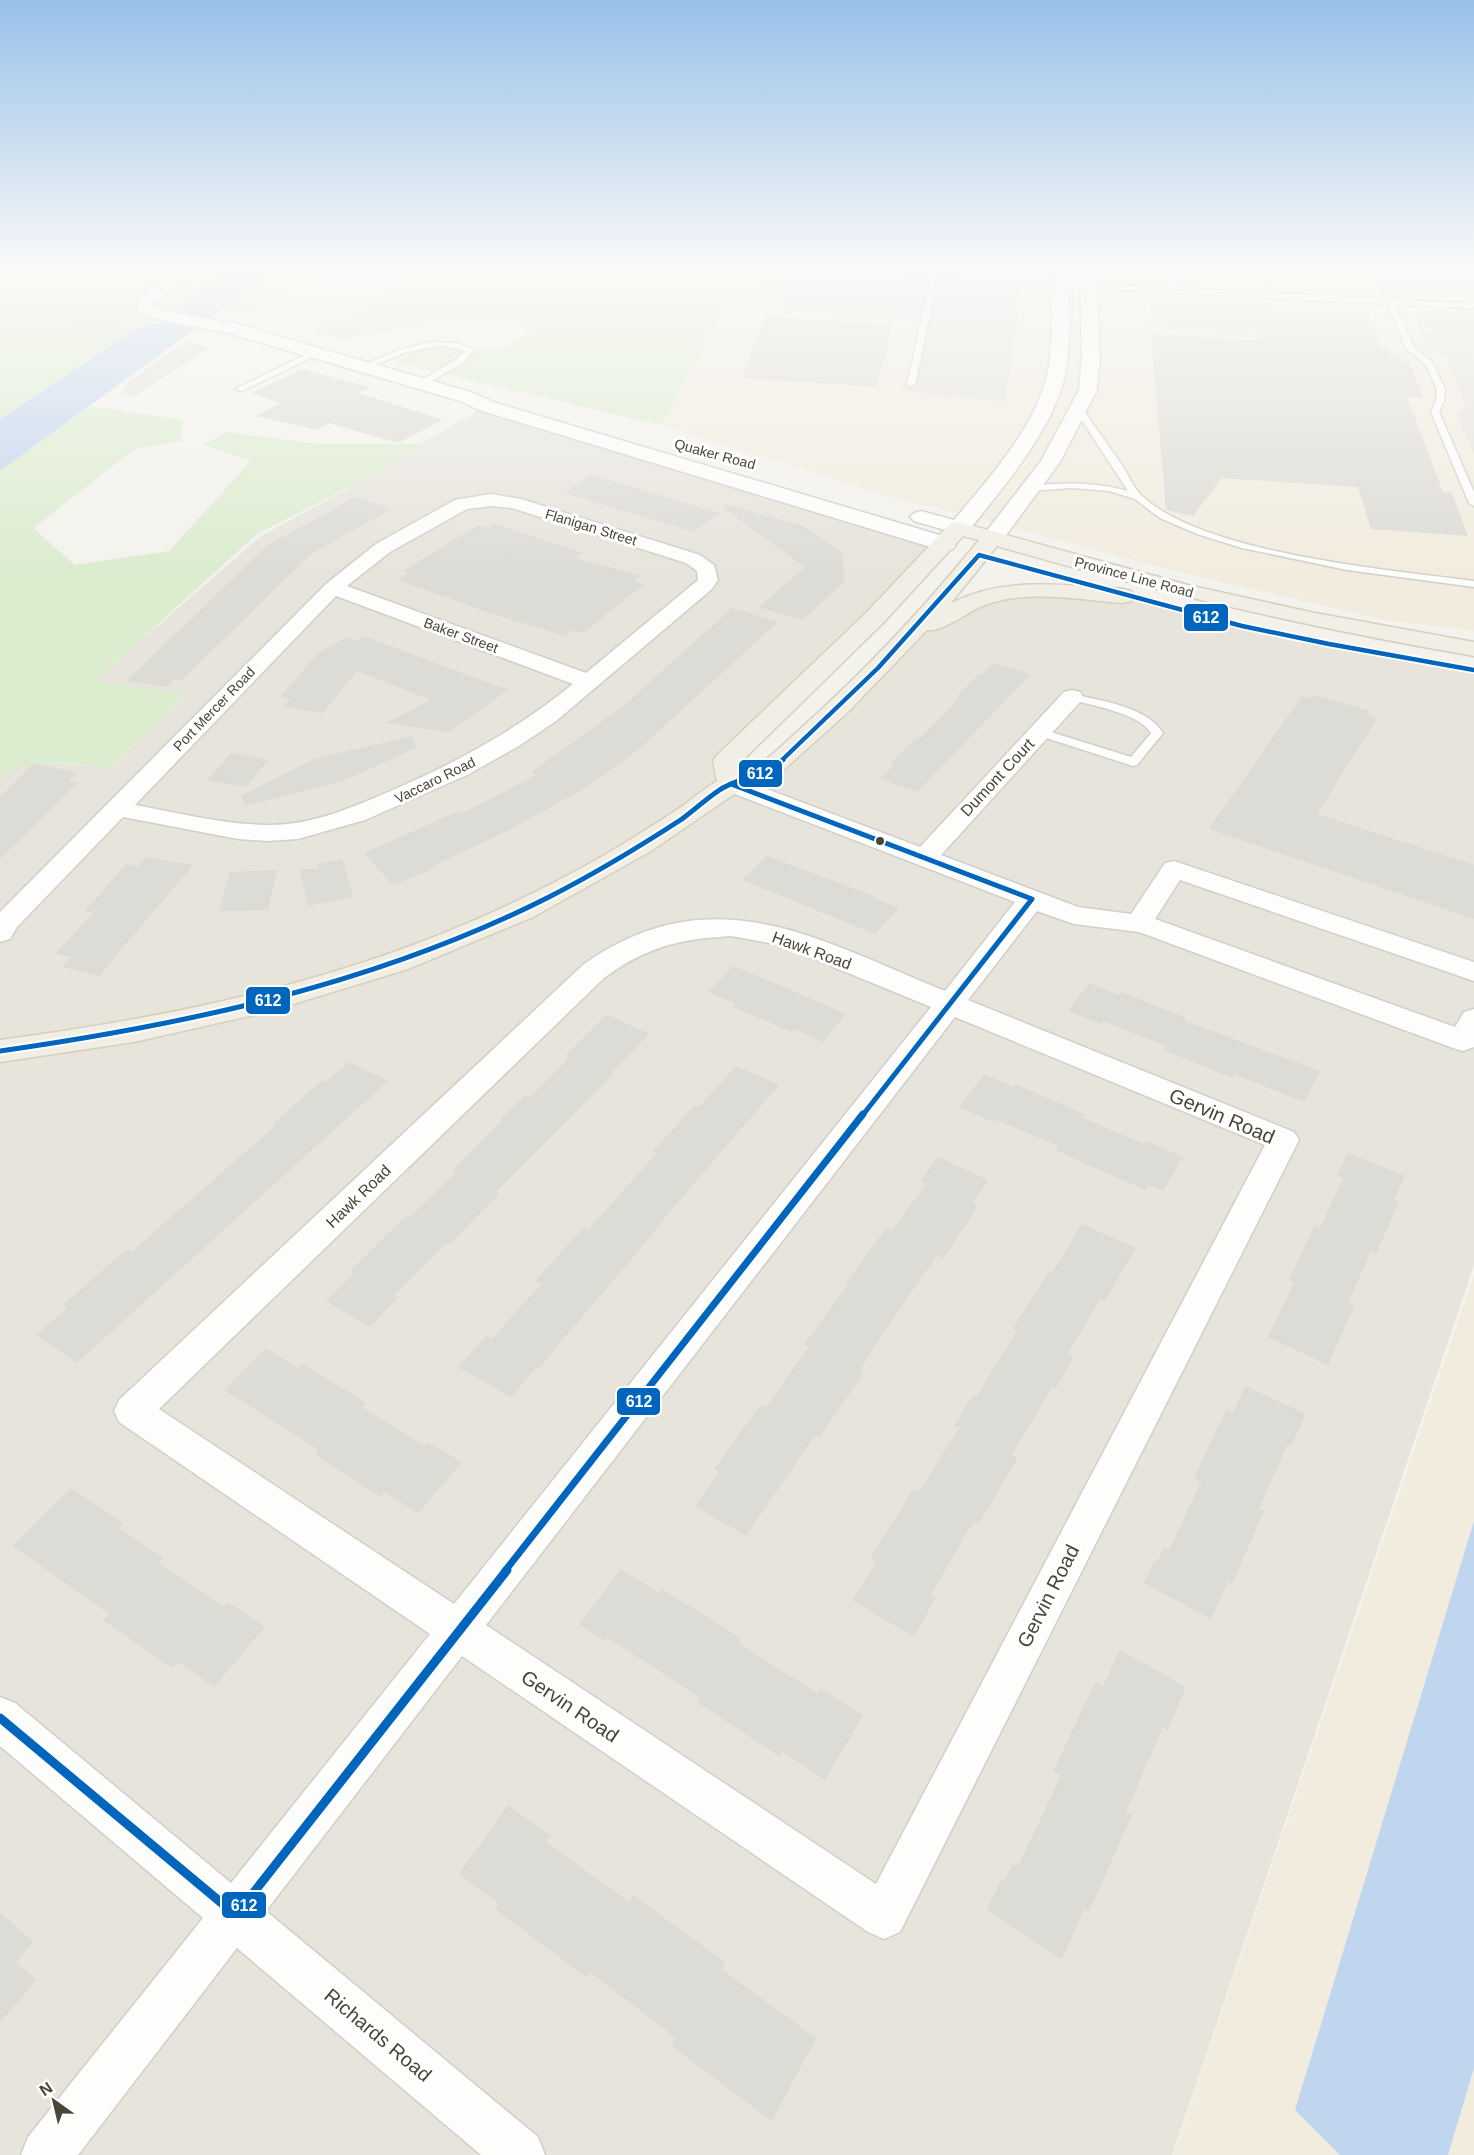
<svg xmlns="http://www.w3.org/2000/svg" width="1474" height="2155" font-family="Helvetica,sans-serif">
	<rect width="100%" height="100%" fill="#f3f2ed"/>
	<polygon fill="#e6e4db" points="479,410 945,544 727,761 731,784 766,772 910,636 994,594 1123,596 1257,630 1474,670 1474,1265 1172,2155 0,2155 0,779 12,769 36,761 110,768 184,695 93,682 261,536 377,473 420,444"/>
	<g fill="#f1ecde">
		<polygon points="742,269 1474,269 1474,631 1385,620 1179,572 933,507 907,502 661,425 721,314"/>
		<polygon points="1474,1275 1474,2155 1173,2155"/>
	</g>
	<g fill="#dceccf">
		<path d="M0,269H226C203,285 186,311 160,323C153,326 144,327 137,328L0,419Z"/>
		<polygon points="281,269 334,269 291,287 252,313 220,314 236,299"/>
		<polygon points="420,269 742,269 721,314 661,425 393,362 426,347 502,350 535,326 453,319 343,339 311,332 374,304"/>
		<polygon points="1111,269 1161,269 1162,277 1158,280 1117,277 1111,274"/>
		<path d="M91,406L183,420L182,441L135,449L33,528L75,565L169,551L251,461L203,445L226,432L319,444H420L377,473L257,534L94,682L184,694L110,768C72,765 31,752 0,779V471Z"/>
	</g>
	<g fill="#e2e1dd">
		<polygon points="897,269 1025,269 1005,402 902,391 925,321 780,310 790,275 895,279"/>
		<polygon points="1389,269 1474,269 1474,298 1397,293"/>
		<polygon points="1150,302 1368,313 1377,339 1270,333 1271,341 1258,340 1255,328 1247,328 1248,335 1167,330 1166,325 1152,324"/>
		<polygon points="97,307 123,307 134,316 91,342 48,335"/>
		<polygon points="1414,315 1474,318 1474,453 1457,415 1466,406 1446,357 1429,349 1421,332 1435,332 1434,328 1419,328"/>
		<polygon points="187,341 209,348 135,396 121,394 128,382"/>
	</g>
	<g fill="#c0d5ee">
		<polygon points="226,269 281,269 236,299 0,471 0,419 137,328 159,324 178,311 181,302"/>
		<polygon points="1474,1521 1474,2068 1448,2155 1340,2155 1295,2110"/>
	</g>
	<g fill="#dcdbd5">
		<polygon points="766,317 893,325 877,387 741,378"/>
		<polygon points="1269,333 1378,339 1381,347 1387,348 1389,354 1401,355 1403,361 1409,362 1424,398 1407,397 1443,492 1452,493 1468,536 1371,529 1358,487 1222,478 1193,516 1166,510 1151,334 1271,341"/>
		<polygon points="302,369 370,387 359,393 443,420 398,443 329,423 317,430 255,416 280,403 252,393"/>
		<polygon points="591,475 659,495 721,513 693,532 564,493"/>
		<polygon points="356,497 392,509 312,553 182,680 175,679 168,687 126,681 268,545"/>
		<polygon points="725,504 804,526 842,553 845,581 803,620 759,607 805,567 723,508"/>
		<polygon points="495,524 583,553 575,558 641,576 634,581 644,584 583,633 573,630 565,636 487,612 398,580 409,573 403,571 478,525 488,528"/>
		<polygon points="732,608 778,622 638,750 585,788 513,828 431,867 433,869 393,885 364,853 459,811 463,813 536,775 531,772 622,707"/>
		<polygon points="364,636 406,652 508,690 449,732 386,723 431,700 357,671 323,713 282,707 290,699 280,697 317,654 346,637 357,641"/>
		<polygon points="994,663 1031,674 917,792 880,779 893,766 890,764 917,737 920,738 959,698 956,697 980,673 983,674"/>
		<polygon points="1315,695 1370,711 1367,715 1377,718 1317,814 1474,865 1474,919 1209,829 1302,696 1312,699"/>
		<polygon points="412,736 416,748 343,781 245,806 241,796 314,759"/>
		<polygon points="231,753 269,760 246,787 207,780"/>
		<polygon points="33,764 77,772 68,782 77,783 0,859 0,797"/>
		<polygon points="767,856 874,896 873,898 899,908 875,934 742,880"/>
		<polygon points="147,857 193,865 99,976 62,967 72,957 55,954 93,913 85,911 126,864 139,866"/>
		<polygon points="342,859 353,897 308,906 299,869 318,869 317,864"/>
		<polygon points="277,870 268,910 219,911 230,872"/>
		<polygon points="733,966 786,988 846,1014 823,1042 794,1029 792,1032 733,1007 736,1004 708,992"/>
		<polygon points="1089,983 1119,995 1121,992 1186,1018 1185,1021 1320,1071 1304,1102 1234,1074 1232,1078 1163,1050 1166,1046 1103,1021 1100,1024 1068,1011"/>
		<polygon points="607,1014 649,1034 612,1072 614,1073 496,1192 499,1194 450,1245 446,1243 394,1296 398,1298 370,1327 326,1301 354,1273 350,1271 406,1216 409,1218 456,1172 452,1170 503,1120 501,1119 525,1096 529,1098 569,1058 565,1056"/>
		<polygon points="349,1062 388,1081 77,1363 36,1335 68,1307 64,1304 127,1249 131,1252 275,1126 272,1125 322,1080 326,1082"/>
		<polygon points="736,1066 779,1085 655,1229 656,1230 538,1369 536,1368 511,1397 458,1367 486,1336 492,1339 541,1284 535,1281 583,1228 588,1230 657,1153 653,1151 695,1105 699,1107"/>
		<polygon points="984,1074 1014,1087 1015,1084 1084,1114 1081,1117 1144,1144 1146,1141 1183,1157 1163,1191 1148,1185 1145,1190 1055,1150 1058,1146 995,1119 993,1122 959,1107"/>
		<polygon points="1348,1153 1405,1176 1394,1200 1399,1202 1376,1254 1371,1252 1348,1303 1354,1306 1328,1365 1268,1337 1294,1283 1289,1280 1314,1226 1320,1228 1343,1179 1337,1176"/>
		<polygon points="938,1157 988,1180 973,1203 978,1206 943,1258 937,1255 876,1344 859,1372 863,1374 819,1438 815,1435 746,1536 695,1506 719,1472 714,1469 761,1404 766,1407 809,1347 804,1345 848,1284 846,1283 886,1228 892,1231 926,1184 920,1181"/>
		<polygon points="1082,1224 1136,1248 1105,1301 1100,1299 1068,1354 1074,1357 1056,1388 1053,1386 1012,1455 1018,1458 979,1524 974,1521 931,1594 936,1597 914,1637 852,1600 876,1562 870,1559 913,1489 919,1492 959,1428 954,1425 974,1394 977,1396 1017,1331 1013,1329 1048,1272 1052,1274"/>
		<polygon points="266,1348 298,1368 302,1363 366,1403 362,1407 425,1446 428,1442 462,1462 418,1513 385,1492 380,1497 315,1455 319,1450 224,1390"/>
		<polygon points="1245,1386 1306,1414 1291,1446 1287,1445 1259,1509 1264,1511 1232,1584 1228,1581 1211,1619 1144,1583 1154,1561 1157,1562 1164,1547 1169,1550 1201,1482 1194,1478 1215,1433 1226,1410 1233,1413"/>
		<polygon points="71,1488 123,1523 119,1528 163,1558 159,1563 224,1607 228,1602 265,1627 214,1687 178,1662 172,1668 103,1620 109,1614 13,1546"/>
		<polygon points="621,1569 659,1593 662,1589 741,1638 738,1643 817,1693 820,1688 863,1715 825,1780 783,1752 780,1757 697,1702 700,1698 607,1637 604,1641 579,1624"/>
		<polygon points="1120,1650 1186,1687 1168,1730 1163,1727 1126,1812 1132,1815 1089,1912 1084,1908 1062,1960 987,1910 1001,1880 1004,1882 1013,1864 1018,1866 1061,1776 1053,1771 1096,1681 1103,1686"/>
		<polygon points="508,1805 551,1836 546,1842 629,1902 633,1895 725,1962 721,1969 816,2038 772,2121 672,2046 676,2038 590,1972 587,1978 495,1909 499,1904 459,1874"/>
		<polygon points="0,1912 33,1942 16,1962 36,1980 0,2023"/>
	</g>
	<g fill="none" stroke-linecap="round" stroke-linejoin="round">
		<defs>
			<g id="service">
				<polygon points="775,269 782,269 769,302 762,304"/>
				<polygon points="832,269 876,269 1059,281 1063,283 1059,285 938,278 915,384 911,387 907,384 931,277"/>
				<polygon points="1166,269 1174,269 1177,288 1386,299 1375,269 1382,269 1394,300 1474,304 1474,308 1396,304 1414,348 1432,362 1445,389 1444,401 1439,412 1474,492 1474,506 1469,503 1431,412 1436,401 1437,389 1426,365 1406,349 1388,304 1089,288 1085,286 1089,284 1169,288"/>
				<polygon points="431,342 458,343 474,350 463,363 421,387 417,384 418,382 457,359 465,351 445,346 431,347 404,353 366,369 359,367 398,350"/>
				<polygon points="314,351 321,353 242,391 235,389"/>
				<path d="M1079,407L1082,408C1096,428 1110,448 1124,468C1129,477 1134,488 1141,495C1203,554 1389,570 1474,581V587L1347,570L1242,548L1197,534L1160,518L1135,499L1109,491L1072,488L1028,491L1026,489L1031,486C1065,482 1095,482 1128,491L1075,410Z"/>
				<path d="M1072,694C1101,701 1146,706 1163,733L1137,765L1133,766L1034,734L1032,732L1038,728L1131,757L1151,733C1139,713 1090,705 1068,699L1066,697Z"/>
			</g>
			<g id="minor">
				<polygon points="1059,279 1089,282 1096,286 1089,290 1054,286 1052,283 1054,280"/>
				<path d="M491,494L521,499L700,555L714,565L718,580L712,589L556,721L519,746L467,775L365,820L298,839L267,841L238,839L123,817L17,927L10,939L0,942V912L326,584L376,544L455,500ZM491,506L512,508L686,563L697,571L698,580L586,673L347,586L390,552L467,509ZM336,596L573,684C515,731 461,760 393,790C353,807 311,826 266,825C222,824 178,813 135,805Z"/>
				<path d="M1072,690L1080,692L1083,697L1080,702L941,855L1078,907L1131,914L1165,863L1174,861L1474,962V981L1180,880L1155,919L1455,1027L1464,1012L1474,1009V1047L1463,1051L1453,1048L1139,932L1074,924L1037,911L968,1000L1294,1132L1299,1140L900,1932L884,1939L868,1932L462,1656L266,1911L538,2137L545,2155H481L237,1948L78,2155H21L28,2137L203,1918L0,1746V1697L15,1703L231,1883L430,1634L119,1422L114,1411L119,1400L584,964C713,874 818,939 945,991L1015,902L722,789L719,784L722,779L731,777L740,779L920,847L1064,692ZM731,936L780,945L931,1007L454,1604L159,1409L604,978C646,947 679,939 731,936ZM955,1017L1265,1145L876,1884L486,1625Z"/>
			</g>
			<g id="tertiary">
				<polygon points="181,269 200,269 155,302 154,306 166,311 237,324 474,393 493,402 953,539 956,544 953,549 945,551 937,549 479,410 460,401 228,333 162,320 140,313 137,305 143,295"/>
				<path d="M1051,269H1067C1068,302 1072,337 1066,370C1056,428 1002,488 967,533L959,534L914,521L910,517L914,513L921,511L954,520C990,477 1037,426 1048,370C1054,337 1051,302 1051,269Z"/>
				<polygon points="1080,269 1096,269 1100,356 1097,390 1060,462 1001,542 993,543 985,542 982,537 1041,461 1079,390 1082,356"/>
			</g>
			<path id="primary" d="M959,522L1188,585L1310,612L1474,642V656C1313,628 1154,592 997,546L951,603C1006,576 1064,585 1123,589L1131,591L1134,596L1131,601L1123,603C1079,600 1028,589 985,605C970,610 942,633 927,630L849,711L777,776L740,790L651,851L533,917L408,969L267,1012L134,1042L0,1062V1040C183,1016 365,977 531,894C579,871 625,844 669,815C686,805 700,791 717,781L713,761L717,755L866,613L951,523ZM963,536L979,540C924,608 865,671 800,729C782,745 765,765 742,772L740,763L883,623Z"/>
		</defs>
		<use href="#service" stroke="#d1cfca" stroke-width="3"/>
		<use href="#minor" stroke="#d1cfca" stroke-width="3"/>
		<use href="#tertiary" stroke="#d1cfca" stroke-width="3"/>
		<use href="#primary" stroke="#d4d0bc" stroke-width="3"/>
		<use href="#service" fill="#fdfdfc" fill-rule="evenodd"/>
		<use href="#minor" fill="#fdfdfc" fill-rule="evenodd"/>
		<use href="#tertiary" fill="#fdfdfc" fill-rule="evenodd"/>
		<use href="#primary" fill="#f1efe5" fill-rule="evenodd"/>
		<defs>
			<polyline id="bus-1-far3" points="781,761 878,668 979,555 1242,626 1329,644 1474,670"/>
			<g id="bus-1-far2">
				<polyline points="731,784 1032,899 862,1116"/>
				<path d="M0,1051C189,1024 377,984 549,897C594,874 639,847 682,819C694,810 705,800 718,791C738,777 764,777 783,760"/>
			</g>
			<polyline id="bus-1-far1" points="505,1571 863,1114"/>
			<polyline id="bus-1" points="0,1718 236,1915 507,1570"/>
		</defs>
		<use href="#bus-1-far3" stroke="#fff" stroke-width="8"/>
		<use href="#bus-1-far2" stroke="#fff" stroke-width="9"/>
		<use href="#bus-1-far1" stroke="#fff" stroke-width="11"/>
		<use href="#bus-1" stroke="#fff" stroke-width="14"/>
		<use href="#bus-1-far3" stroke="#0065bd" stroke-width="4.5"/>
		<use href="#bus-1-far2" stroke="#0065bd" stroke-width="5"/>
		<use href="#bus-1-far1" stroke="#0065bd" stroke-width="7"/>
		<use href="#bus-1" stroke="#0065bd" stroke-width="9"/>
	</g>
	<linearGradient id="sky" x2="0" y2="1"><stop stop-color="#98c1ea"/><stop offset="0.47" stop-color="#faf9f7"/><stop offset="1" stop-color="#faf9f7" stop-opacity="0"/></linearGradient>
	<rect width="1474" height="571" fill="url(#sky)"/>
	<circle fill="#484539" stroke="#fff" stroke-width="2" cx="880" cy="841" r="5"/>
	<g text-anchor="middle" stroke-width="6" stroke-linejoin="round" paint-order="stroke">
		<g font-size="14" fill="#484539" stroke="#fff">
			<text transform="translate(715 454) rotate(15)" y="5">Quaker Road</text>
			<text transform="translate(591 527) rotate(17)" y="5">Flanigan Street</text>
			<text transform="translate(1134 577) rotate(15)" y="5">Province Line Road</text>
			<text transform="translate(461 635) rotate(20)" y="5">Baker Street</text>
			<text transform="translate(214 709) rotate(-46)" y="5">Port Mercer Road</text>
			<text transform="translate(435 780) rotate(-26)" y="5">Vaccaro Road</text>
		</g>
		<g font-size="16" fill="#484539" stroke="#fff">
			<text transform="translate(997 777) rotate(-47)" y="6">Dumont Court</text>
			<text transform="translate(812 950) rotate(20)" y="6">Hawk Road</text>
			<text transform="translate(358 1196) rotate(-44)" y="6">Hawk Road</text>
		</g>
		<g font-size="20" fill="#484539" stroke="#fff">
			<text transform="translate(1222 1116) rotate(23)" y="7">Gervin Road</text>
			<text transform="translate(1048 1596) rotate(-63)" y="7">Gervin Road</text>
			<text transform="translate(570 1706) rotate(34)" y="7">Gervin Road</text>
			<text transform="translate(378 2035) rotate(40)" y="7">Richards Road</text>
		</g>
	</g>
	<g stroke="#fff" stroke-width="2">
		<rect x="1183" y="603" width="46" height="29" rx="6" fill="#0065bd"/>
		<rect x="738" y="759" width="45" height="29" rx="6" fill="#0065bd"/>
		<rect x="245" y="986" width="46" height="29" rx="6" fill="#0065bd"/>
		<rect x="616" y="1387" width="45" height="29" rx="6" fill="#0065bd"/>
		<rect x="221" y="1891" width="46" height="28" rx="6" fill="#0065bd"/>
	</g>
	<g font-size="16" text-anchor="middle" font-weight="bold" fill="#fff">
		<text x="1206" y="623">612</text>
		<text x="760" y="779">612</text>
		<text x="268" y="1006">612</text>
		<text x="639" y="1407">612</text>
		<text x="244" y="1911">612</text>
	</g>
	<g transform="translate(54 2101) rotate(326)" stroke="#ffffff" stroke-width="4.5" paint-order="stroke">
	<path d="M0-4.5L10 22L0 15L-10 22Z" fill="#484539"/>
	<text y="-9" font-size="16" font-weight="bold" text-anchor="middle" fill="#484539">N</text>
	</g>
</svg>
